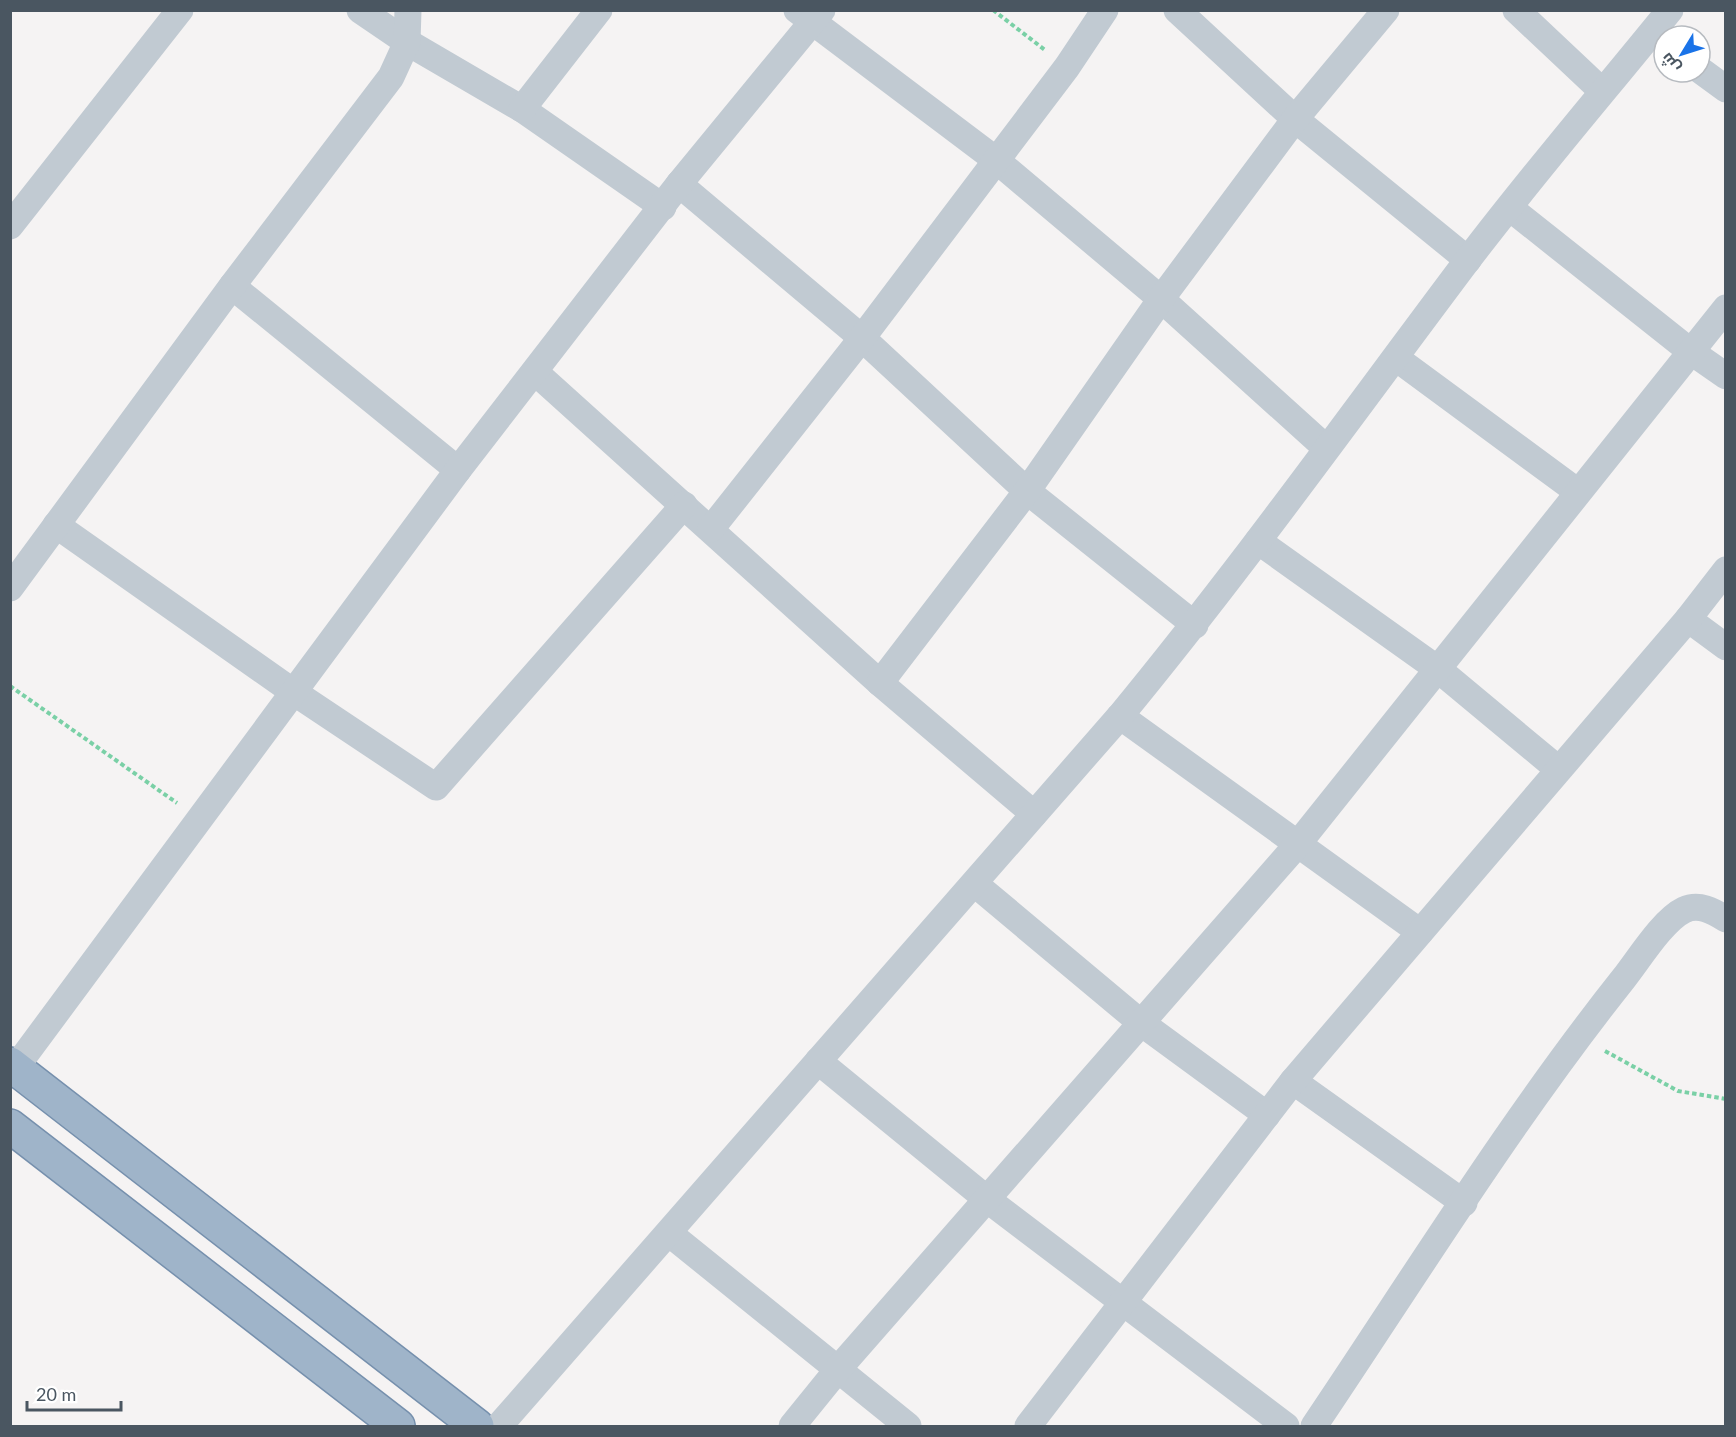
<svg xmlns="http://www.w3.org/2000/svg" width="1736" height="1437" font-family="Lato,Cairo,sans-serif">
	<rect width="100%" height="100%" fill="#f5f3f3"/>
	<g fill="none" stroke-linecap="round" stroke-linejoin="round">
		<defs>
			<g id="trunk">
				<polyline points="10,1064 477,1426"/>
				<polyline points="10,1126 398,1426"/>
			</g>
		</defs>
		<use href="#trunk" stroke="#7690ad" stroke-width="36"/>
		<g stroke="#7ad0a6" stroke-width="4" stroke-dasharray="4.5 3" stroke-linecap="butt">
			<polyline points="993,10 1045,50"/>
			<polyline points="10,686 177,803"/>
			<polyline points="1605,1051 1678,1091 1726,1099"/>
		</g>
		<g stroke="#c1cad2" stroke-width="27">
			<polyline points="360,10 407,42 522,109 663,207"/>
			<polyline points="797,10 996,160 1161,299 1326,448"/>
			<polyline points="1177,10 1295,119 1468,260"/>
			<polyline points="1516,10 1602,91"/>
			<polyline points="1700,70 1726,89"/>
			<polyline points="522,109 599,10"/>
			<polyline points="679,184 862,338 1027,491 1195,625"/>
			<polyline points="1510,208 1690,351 1726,376"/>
			<polyline points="10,226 180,10"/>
			<polyline points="232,286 458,470"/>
			<polyline points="1396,358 1578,492"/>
			<polyline points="535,372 880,683 1034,814"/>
			<polyline points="56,525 292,691 436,787 684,505"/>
			<polyline points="711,529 862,338 1067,67 1105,10"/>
			<polyline points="1258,541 1439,670 1558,769"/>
			<polyline points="10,588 232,286 391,77 407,42 408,10"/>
			<polyline points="1688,619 1726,647"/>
			<polyline points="880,683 1027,491 1161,299 1295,119 1386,10"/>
			<polyline points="1120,716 1420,932"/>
			<polyline points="975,884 1140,1022 1267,1115"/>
			<polyline points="818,1061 988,1200 1286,1426"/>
			<polyline points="16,1067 458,470 679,184 822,10"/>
			<polyline points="1293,1081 1464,1203"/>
			<polyline points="670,1234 908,1426"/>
			<path d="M499,1426L1120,716C1241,569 1352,414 1467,261C1532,175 1602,94 1670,10"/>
			<polyline points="792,1426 839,1368 1297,845 1726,308"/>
			<polyline points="1028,1426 1293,1081 1688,619 1726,570"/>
			<path d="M1314,1426C1415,1276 1511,1120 1624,978C1639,959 1663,920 1684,910C1699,903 1713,911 1726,919"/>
		</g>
		<use href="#trunk" stroke="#9fb4c9" stroke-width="33"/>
	</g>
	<rect width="1736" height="1437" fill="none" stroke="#4a5661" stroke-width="24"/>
	<g transform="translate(1682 54) rotate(232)"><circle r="28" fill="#ffffff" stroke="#b7bbc0" stroke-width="1.5"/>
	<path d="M0-4.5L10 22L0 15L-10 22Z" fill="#1a73e8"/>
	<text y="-9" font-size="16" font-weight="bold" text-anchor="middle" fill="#4a5661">ش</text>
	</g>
	<path d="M27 1401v9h94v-9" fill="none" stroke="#4a5661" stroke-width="3"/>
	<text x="36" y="1401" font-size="18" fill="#4a5661" stroke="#ffffff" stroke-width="4.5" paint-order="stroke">20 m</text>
</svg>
